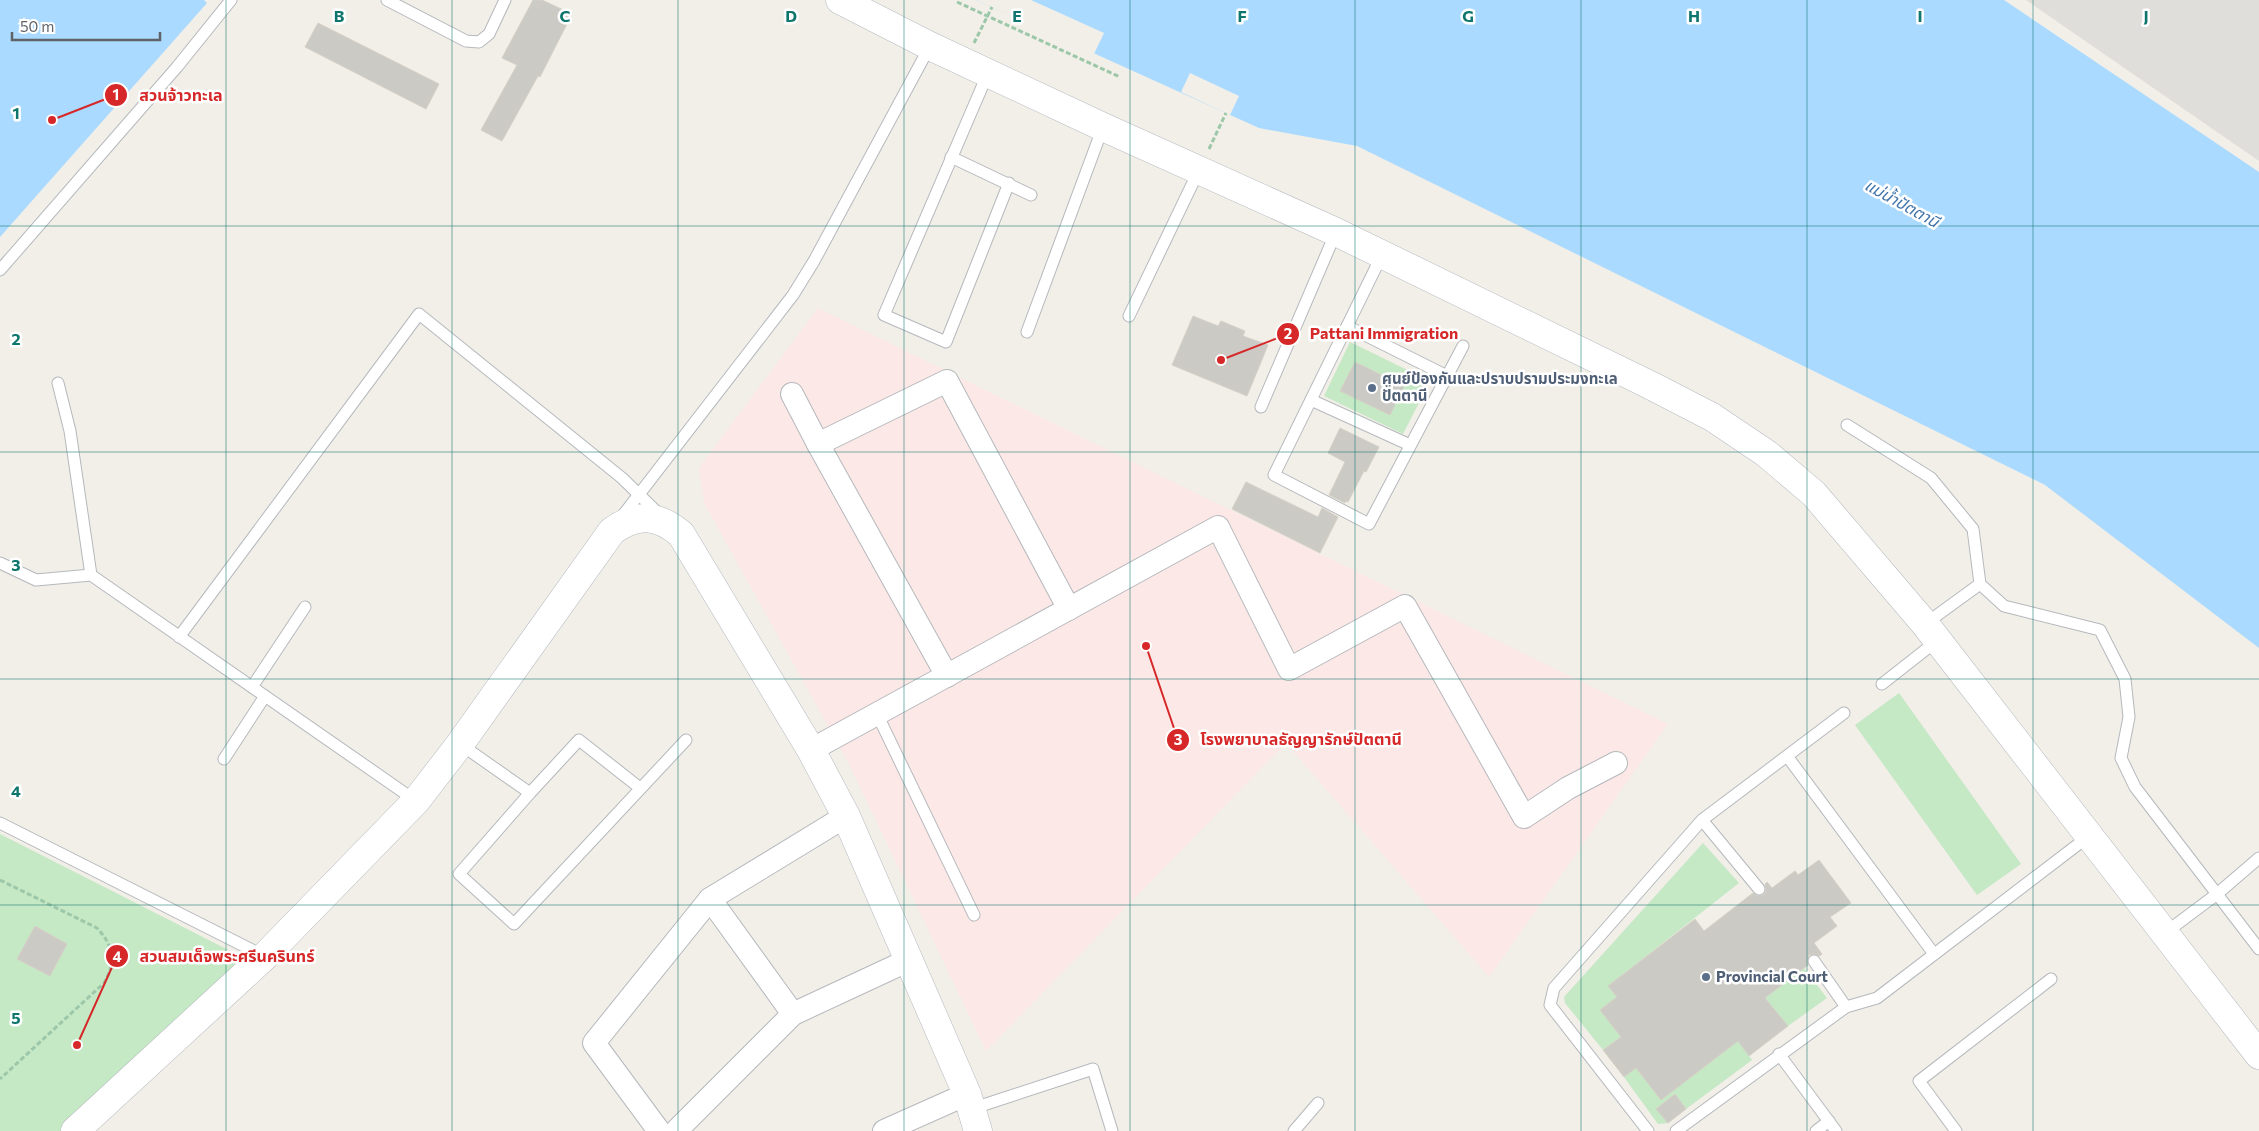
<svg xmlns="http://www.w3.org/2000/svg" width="2259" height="1131" font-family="Commissioner,'Noto Sans Thai',sans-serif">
	<rect width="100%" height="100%" fill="#f1efe8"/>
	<polygon fill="#e0deda" points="2026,0 2259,0 2259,161"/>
	<polygon fill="#fce8e6" points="818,308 1668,724 1489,977 1286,743 986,1051 848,762 704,503 699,468"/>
	<g fill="#c5e8c5">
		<polygon points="1350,342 1430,381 1403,434 1324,396"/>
		<polygon points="1899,693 2021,864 1977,895 1855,725"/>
		<polygon points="0,834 248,960 62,1131 0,1131"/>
		<polygon points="1703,843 1739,883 1608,986 1617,997 1600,1010 1621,1037 1603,1050 1565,1003 1564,997"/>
		<polygon points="1804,968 1827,998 1788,1026 1765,998"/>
		<polygon points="1738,1041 1752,1060 1686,1109 1674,1094 1657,1109 1668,1123 1658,1124 1624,1077 1636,1068 1681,1065 1691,1077"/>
	</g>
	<g fill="#aadaff">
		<polygon points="0,0 204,0 207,3 0,237"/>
		<polygon points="976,0 2004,0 2259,172 2259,648 2045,485 1357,146 1259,128"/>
	</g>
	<g fill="#f1efe8">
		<polygon points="976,0 1031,0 1104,33 1094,54"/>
		<polygon points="1190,73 1239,96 1230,115 1181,92"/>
	</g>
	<g fill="#cccac5" stroke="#d6d1c6">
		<polygon points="533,0 542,0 572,14 540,77 538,76 502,141 481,130 517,65 502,58"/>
		<polygon points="318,23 439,84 426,109 305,47"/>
		<polygon points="1193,316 1218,326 1221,321 1245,331 1243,336 1268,345 1247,396 1172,365"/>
		<polygon points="1355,362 1404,386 1390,415 1340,391"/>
		<polygon points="1340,428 1379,447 1366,472 1364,471 1348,502 1346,501 1345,503 1329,495 1345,462 1328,453"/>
		<polygon points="1246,482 1318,517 1322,508 1338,517 1320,553 1232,509"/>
		<polygon points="1819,860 1851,903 1830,917 1837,926 1814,943 1822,954 1820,956 1814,954 1809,955 1807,961 1808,965 1765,998 1788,1026 1749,1056 1738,1041 1661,1100 1636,1068 1624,1077 1603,1050 1621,1037 1600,1010 1617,997 1608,986 1695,919 1704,931 1753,893 1757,896 1763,895 1766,891 1765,884 1767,882 1772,888 1795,871 1798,875"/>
		<polygon points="35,926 67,944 50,976 17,959"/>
		<polygon points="1675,1094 1686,1109 1668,1123 1656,1109"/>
	</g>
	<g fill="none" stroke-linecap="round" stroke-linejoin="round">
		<defs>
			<g id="lane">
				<polyline points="387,0 466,41 479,42 489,34 505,0"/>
				<polyline points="988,73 884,315 946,342 1009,183"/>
				<polyline points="951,157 1031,195"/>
				<polyline points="1382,255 1274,475 1369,524 1463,346"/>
				<polyline points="0,270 177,67 231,0"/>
				<polyline points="1129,316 1199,170"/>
				<polyline points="1347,326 1447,376"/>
				<polyline points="1027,332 1103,127"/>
				<polyline points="58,383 70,431 91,575"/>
				<polyline points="1311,400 1410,445"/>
				<polyline points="1261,407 1336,232"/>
				<polyline points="1847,425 1931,478 1973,529 1980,584 2004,606 2100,630 2125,679 2129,717 2121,758 2135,787 2259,949"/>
				<polyline points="620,519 793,295 814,261 930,46"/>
				<polyline points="0,563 36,580 91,575 416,801"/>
				<polyline points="1925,624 1980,584"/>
				<polyline points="179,637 419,314 622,478 660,515"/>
				<polyline points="1882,684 1938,640"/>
				<polyline points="252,687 305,607"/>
				<polyline points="877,714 974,915"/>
				<polyline points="460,744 530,793 459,874 514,924 686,740"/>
				<polyline points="1787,756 1934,954"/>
				<polyline points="224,759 265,696"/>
				<polyline points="530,793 579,740 640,788"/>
				<polyline points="1702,820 1759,889"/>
				<polyline points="0,823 264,956"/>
				<polyline points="2165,933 2217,894 2259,858"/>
				<polyline points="1814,961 1846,1007"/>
				<polyline points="1779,1054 1836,1131"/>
				<polyline points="971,1109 1093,1069 1112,1131"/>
				<polyline points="1294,1131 1318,1103"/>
				<polyline points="1648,1131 1550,1005 1554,988 1702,820 1844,713"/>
				<polyline points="1676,1131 1846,1007 1877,998 2089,836"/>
				<polyline points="1816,1131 1829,1121"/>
				<polyline points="1956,1131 1919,1081 2051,979"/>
			</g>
			<g id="street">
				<polyline points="792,394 818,444"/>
				<polyline points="947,676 818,444 947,381 1069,609"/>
				<polyline points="811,750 1218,527 1289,669 1405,606 1524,817 1568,788 1616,763"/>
				<polyline points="710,899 793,1014"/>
				<polyline points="659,1131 594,1043 710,899 846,816"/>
				<polyline points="676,1131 793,1014 909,960"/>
				<polyline points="884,1131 967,1094"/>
			</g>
			<g id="secondary">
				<polyline points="840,0 930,46 1103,127 1336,232 1650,385 1712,417 1767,454 1814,494 1925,624 2259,1055"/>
				<path d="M75,1131L265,956L416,801L460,744L612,531C637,513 657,514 681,534L811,750L846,816L967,1094L978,1131"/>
			</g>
		</defs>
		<use href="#lane" stroke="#b5b8bc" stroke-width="13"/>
		<use href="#street" stroke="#b5b8bc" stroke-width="24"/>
		<use href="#secondary" stroke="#b6babf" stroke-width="29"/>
		<g stroke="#9cc7a9" stroke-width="3" stroke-dasharray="5 2.5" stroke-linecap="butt">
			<polyline points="957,2 1120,77"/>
			<polyline points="974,43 992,7"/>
			<polyline points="1209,149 1226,113"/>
			<path d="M0,880L97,928C114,946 116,962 104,983L0,1079"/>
		</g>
		<use href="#lane" stroke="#fff" stroke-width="11"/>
		<use href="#street" stroke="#fff" stroke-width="22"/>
		<use href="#secondary" stroke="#fff" stroke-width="28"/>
	</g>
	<path fill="none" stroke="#0f766e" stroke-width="1" stroke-opacity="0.55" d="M226,0V1131M452,0V1131M678,0V1131M904,0V1131M1130,0V1131M1355,0V1131M1581,0V1131M1807,0V1131M2033,0V1131M0,226H2259M0,452H2259M0,679H2259M0,905H2259"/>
	<g fill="#5c6f8a" stroke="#fff" stroke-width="2">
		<circle cx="1372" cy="388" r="5"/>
		<circle cx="1706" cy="977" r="5"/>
	</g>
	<g text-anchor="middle" stroke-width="5" stroke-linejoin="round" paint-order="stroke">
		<g font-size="15" font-weight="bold" fill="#4e5e75" stroke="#fff" text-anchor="start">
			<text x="1382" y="384">ศูนย์ป้องกันและปราบปรามประมงทะเล<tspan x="1382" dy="17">ปัตตานี</tspan></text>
			<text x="1716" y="982">Provincial Court</text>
		</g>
		<g font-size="16" font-style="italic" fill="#4174aa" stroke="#fff">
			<text transform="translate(1902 203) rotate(29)" y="6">แม่น้ำปัตตานี</text>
		</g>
	</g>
	<g font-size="16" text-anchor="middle" font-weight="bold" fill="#0f766e" stroke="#fff" stroke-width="5" stroke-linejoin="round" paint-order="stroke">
		<text x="339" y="22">B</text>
		<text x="565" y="22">C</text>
		<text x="791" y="22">D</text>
		<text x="1017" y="22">E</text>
		<text x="1242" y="22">F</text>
		<text x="1468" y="22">G</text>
		<text x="1694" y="22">H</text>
		<text x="1920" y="22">I</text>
		<text x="2146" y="22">J</text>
		<text x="16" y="119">1</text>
		<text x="16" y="345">2</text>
		<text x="16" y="571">3</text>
		<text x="16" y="797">4</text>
		<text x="16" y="1024">5</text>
	</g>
	<path fill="none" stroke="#d62828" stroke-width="2" d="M52 120L116 95M1221 360L1288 334M1146 646L1178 740M77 1045L117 956"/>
	<g fill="#d62828" stroke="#fff" stroke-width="2">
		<circle cx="52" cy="120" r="5"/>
		<circle cx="1221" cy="360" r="5"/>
		<circle cx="1146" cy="646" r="5"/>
		<circle cx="77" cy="1045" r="5"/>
		<circle cx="116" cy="95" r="12"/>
		<circle cx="1288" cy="334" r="12"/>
		<circle cx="1178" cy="740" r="12"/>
		<circle cx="117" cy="956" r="12"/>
	</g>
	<g font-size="15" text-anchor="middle" font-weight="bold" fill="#fff">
		<text x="116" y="100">1</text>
		<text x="1288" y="339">2</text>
		<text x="1178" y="745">3</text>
		<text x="117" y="962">4</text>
	</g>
	<g font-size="16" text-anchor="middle" font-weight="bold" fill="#d62828" stroke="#fff" stroke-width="5" stroke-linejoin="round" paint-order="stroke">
		<text x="181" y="101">สวนจ้าวทะเล</text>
		<text x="1384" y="339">Pattani Immigration</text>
		<text x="1301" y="745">โรงพยาบาลธัญญารักษ์ปัตตานี</text>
		<text x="227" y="962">สวนสมเด็จพระศรีนครินทร์</text>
	</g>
	<path d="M12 32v8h148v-8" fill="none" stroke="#5f6368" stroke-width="2.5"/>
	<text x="20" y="32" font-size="15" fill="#5f6368" stroke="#ffffff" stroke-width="4" paint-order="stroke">50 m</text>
</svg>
